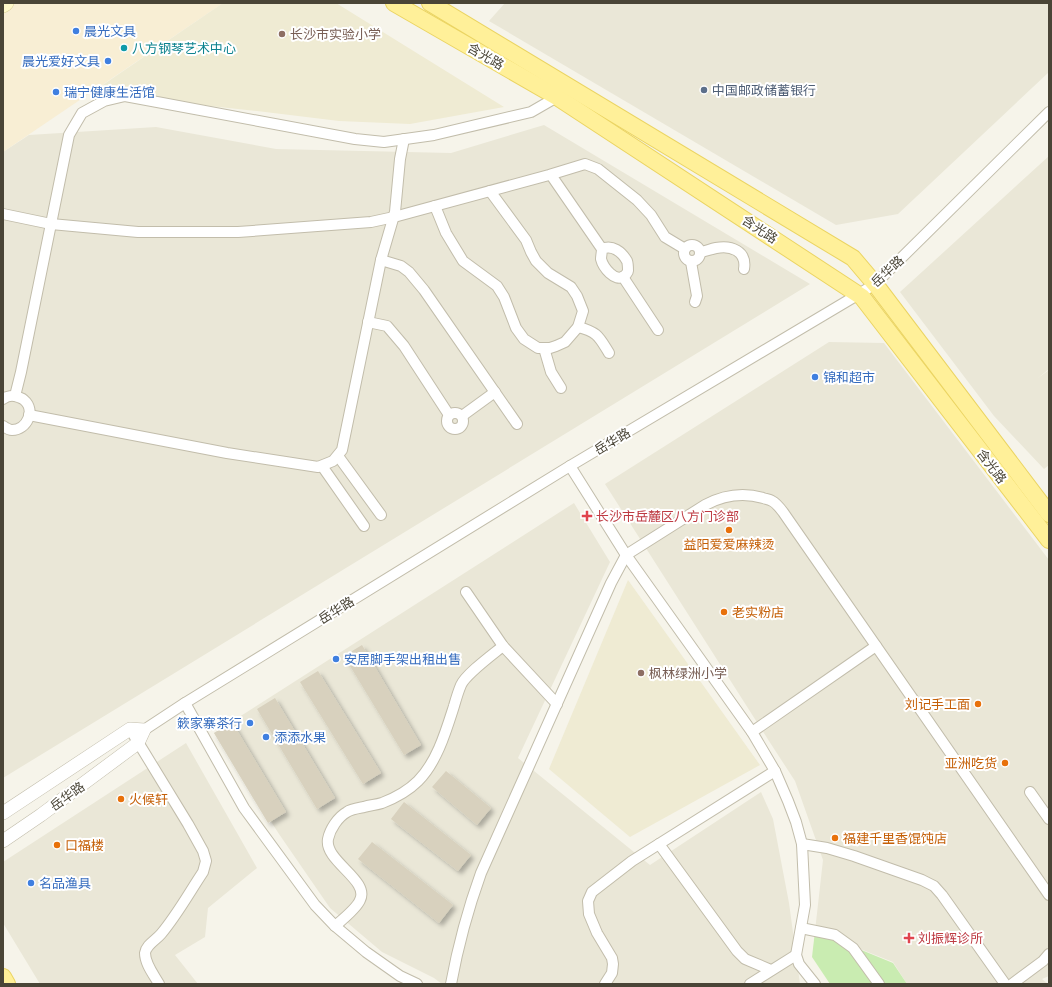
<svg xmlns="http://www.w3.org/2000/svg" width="1052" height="987" font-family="'Work Sans','Noto Sans SC',sans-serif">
	<defs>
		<filter id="shadow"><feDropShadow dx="3.5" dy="3.5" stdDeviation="2" flood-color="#0004"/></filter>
	</defs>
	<rect width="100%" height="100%" fill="#f6f4ea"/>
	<g fill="#eae7d7">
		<polygon points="505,3 1049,3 1049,72 898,214 836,225 489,21"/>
		<polygon points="544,125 810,284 3,778 3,152 29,135 156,127 276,149 451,153"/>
		<polygon points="1049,156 1049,369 1038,378 1049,370 1049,465 1044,469 994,416 900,292"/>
		<polygon points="829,342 884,343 1049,560 1049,976 1042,979 1048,984 907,984 893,962 815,931 823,860 795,781 769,741 605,484"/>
		<polygon points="574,503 610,562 518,758 650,865 761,792 773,819 789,903 800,984 442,984 434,978 382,952 330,908 279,834 214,733"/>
		<polygon points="186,743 257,868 208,908 205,937 175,955 198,984 40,984 3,923 3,862"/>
	</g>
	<polygon fill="#f8eed4" points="3,3 223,3 3,152"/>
	<g fill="#efebd3">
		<polygon points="223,3 336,3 504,107 410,124 339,121 257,111 91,93"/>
		<polygon points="628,580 760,765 630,837 549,769"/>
	</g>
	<polygon fill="#c9ecb1" points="815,931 893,963 907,984 830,984 812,957"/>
	<g fill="#d8d1be" filter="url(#shadow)">
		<polygon points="362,645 421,745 404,755 344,656"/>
		<polygon points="318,671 381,773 363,784 300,682"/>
		<polygon points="275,698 335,798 317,809 257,709"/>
		<polygon points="232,722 286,812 268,823 214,733"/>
		<polygon points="446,771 491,808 477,825 432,787"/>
		<polygon points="404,802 471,855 458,871 391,819"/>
		<polygon points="372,842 453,905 439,923 358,859"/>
	</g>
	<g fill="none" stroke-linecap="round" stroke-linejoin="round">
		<defs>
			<g id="minor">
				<path d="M551,175L602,249C602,252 601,256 601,259C603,267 615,283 624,276C625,276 628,272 628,271C628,268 628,264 627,261C622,252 612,244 602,249"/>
				<polyline points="435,206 446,233 463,261 497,286 504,297 516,328 524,339 538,348 550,348 556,346 565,342 578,327 583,311 577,296 571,287 548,273 536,261 531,252 526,240 490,191"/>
				<polyline points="3,214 51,224 138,232 238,232 371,222 394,217 549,175 585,164 598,169 637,200 651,215 665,237 685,249"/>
				<circle cx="692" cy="253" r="8"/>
				<path d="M701,252C706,251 711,249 716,248C731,245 747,251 744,269"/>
				<polyline points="381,260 401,266 409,272 424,290 517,424"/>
				<polyline points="691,262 697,296 695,302"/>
				<polyline points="623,277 658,330"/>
				<polyline points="368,322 387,326 404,346 449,415"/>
				<path d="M578,327C598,332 599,337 609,353"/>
				<polyline points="544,348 551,372 561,388"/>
				<polyline points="15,396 21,372 69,135 82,113 104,101 125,96 355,139 384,142 434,135 531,112 557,97"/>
				<path d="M3,399C7,396 13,395 18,397C20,398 22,398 24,400C36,410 27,430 12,430C9,430 6,428 3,426"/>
				<circle cx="455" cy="421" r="8"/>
				<polyline points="29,415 227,453 318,467 333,461 342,450 381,260 395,212 400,159 404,139"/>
				<polyline points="462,416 495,392"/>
				<polyline points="338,456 381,515"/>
				<polyline points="322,466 364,526"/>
				<polyline points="570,466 626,555 752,732 775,771 788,801 796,822 802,844 805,905 796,955 799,964 815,984"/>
				<polyline points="466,592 503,646 557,704"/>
				<polyline points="185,703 244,808 315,905 335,926 366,952 400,976 417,984"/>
				<path d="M130,729L188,824L203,851L206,861L203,872C189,893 177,915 161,934C156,940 146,945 145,953C145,964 154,975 159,984"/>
				<polyline points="144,730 185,703 570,466 859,294 875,284 1049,112"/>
				<polyline points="752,732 876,646"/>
				<polyline points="1030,792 1049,819"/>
				<polyline points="659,844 737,951 745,959 771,970"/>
				<polyline points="802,844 827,848 854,856 922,880 934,886 942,895 1005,984"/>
				<path d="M335,926C342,920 357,908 360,900C370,880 324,861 328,839C330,829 338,817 347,812C351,809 359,808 364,807C370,805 376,805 382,803C395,798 408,791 418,781C437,762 446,731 454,706C456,699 458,692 461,685C466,674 492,655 503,646"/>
				<polyline points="801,928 835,935 853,948 879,984"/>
				<path d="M451,984C458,946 468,909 481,873L611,583L626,555L705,505C724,495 742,492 763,498C765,499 769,499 772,501C776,503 780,508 783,512L1049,895"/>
				<polyline points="605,984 612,973 613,964 612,958 597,933 589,914 588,901 592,892 632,861 775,771"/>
				<polyline points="750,984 796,955"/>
				<polyline points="1012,984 1043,961 1049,954"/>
			</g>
			<polyline id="tertiary" points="3,813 130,729 144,730 138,743 41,815 3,841"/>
			<polyline id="secondary" points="3,5 6,3"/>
			<g id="primary">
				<polyline points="394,3 557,97 862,297 1049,540"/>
				<polyline points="430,3 853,258 875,284 1049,514"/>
				<polyline points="3,977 7,984"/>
			</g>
		</defs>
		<use href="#minor" stroke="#c2bdab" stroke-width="12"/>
		<use href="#tertiary" stroke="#c2bdab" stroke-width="14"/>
		<use href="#secondary" stroke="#d8d097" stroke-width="16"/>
		<use href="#primary" stroke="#ebd462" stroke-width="18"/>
		<use href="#minor" stroke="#fff" stroke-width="10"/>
		<use href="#tertiary" stroke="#fff" stroke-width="13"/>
		<use href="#secondary" stroke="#fff9ca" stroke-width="15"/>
		<use href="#primary" stroke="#fff099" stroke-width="16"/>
	</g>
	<g fill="#3f7fe0" stroke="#fff" stroke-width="1.5">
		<circle cx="76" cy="31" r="4"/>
		<circle cx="108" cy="61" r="4"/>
		<circle cx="56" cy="92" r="4"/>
		<circle cx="815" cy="377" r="4"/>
		<circle cx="336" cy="659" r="4"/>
		<circle cx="250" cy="723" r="4"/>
		<circle cx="266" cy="737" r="4"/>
		<circle cx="31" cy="883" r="4"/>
	</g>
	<g fill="#8d6e63" stroke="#fff" stroke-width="1.5">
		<circle cx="282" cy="34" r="4"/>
		<circle cx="641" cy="673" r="4"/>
	</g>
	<circle fill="#0f9aa8" stroke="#fff" stroke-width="1.5" cx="124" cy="48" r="4"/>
	<circle fill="#5c6f8a" stroke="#fff" stroke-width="1.5" cx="704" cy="90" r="4"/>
	<g fill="#e0444e" stroke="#fff" stroke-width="1.5">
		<path d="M585 510h4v4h4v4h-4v4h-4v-4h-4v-4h4z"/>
		<path d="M907 932h4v4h4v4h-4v4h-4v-4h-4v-4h4z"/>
	</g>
	<g fill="#e8710a" stroke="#fff" stroke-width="1.5">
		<circle cx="729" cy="530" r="4"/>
		<circle cx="724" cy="612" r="4"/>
		<circle cx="978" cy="704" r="4"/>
		<circle cx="1005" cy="763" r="4"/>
		<circle cx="121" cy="799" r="4"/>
		<circle cx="835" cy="838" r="4"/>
		<circle cx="57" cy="845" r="4"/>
	</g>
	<g text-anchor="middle" stroke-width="4" stroke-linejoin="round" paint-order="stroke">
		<g font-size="13" fill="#366cbe" stroke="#fff" text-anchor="start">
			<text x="84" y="36">晨光文具</text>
			<text x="100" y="66" text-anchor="end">晨光爱好文具</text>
			<text x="64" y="97">瑞宁健康生活馆</text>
			<text x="823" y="382">锦和超市</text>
			<text x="344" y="664">安居脚手架出租出售</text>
			<text x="242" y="728" text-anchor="end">簌家寨茶行</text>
			<text x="274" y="742">添添水果</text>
			<text x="39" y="888">名品渔具</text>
		</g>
		<g font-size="13" fill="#785e54" stroke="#fff" text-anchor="start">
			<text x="290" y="39">长沙市实验小学</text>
			<text x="649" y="678">枫林绿洲小学</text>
		</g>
		<g font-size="13" fill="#0d838f" stroke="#fff" text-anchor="start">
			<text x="132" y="53">八方钢琴艺术中心</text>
		</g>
		<g font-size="13" fill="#4a4537" stroke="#fff">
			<text transform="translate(486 56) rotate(30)" y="5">含光路</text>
			<text transform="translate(760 229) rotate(33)" y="5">含光路</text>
			<text transform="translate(887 271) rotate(-43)" y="5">岳华路</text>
			<text transform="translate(612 441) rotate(-31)" y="5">岳华路</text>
			<text transform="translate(992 466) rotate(53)" y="5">含光路</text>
			<text transform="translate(336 610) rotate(-32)" y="5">岳华路</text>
			<text transform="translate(67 796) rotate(-36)" y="5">岳华路</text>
		</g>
		<g font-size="13" fill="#4e5e75" stroke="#fff" text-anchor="start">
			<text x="712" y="95">中国邮政储蓄银行</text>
		</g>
		<g font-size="13" fill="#be3a42" stroke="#fff" text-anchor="start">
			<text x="596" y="521">长沙市岳麓区八方门诊部</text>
			<text x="918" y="943">刘振辉诊所</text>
		</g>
		<g font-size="13" fill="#c56008" stroke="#fff" text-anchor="start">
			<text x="729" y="549" text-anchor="middle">益阳爱爱麻辣烫</text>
			<text x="732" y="617">老实粉店</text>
			<text x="970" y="709" text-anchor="end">刘记手工面</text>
			<text x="997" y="768" text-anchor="end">亚洲吃货</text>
			<text x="129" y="804">火候轩</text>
			<text x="843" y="843">福建千里香馄饨店</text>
			<text x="65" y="850">口福楼</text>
		</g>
	</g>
	<rect width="1052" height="987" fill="none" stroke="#4a4537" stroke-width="8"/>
</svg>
